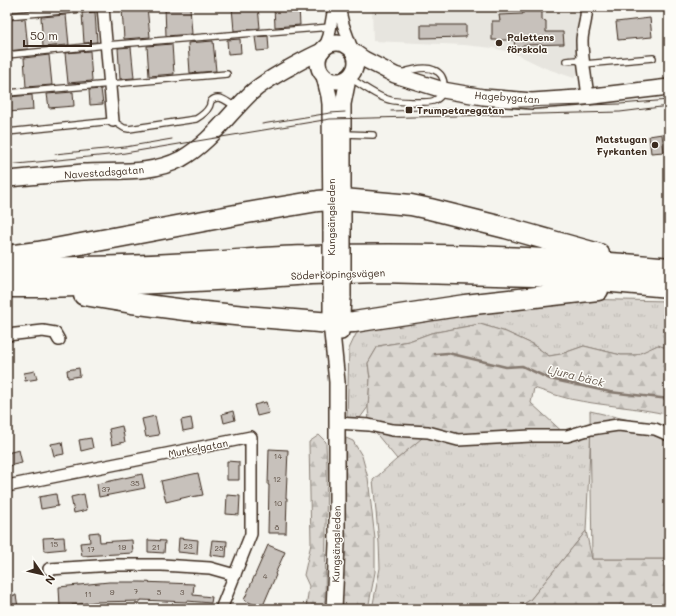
<svg xmlns="http://www.w3.org/2000/svg" width="676" height="616" font-family="Mali,sans-serif">
	<defs>
		<pattern id="grass-tufts" width="24" height="20" patternUnits="userSpaceOnUse"><rect width="24" height="20" fill="#dad6d0"/><path d="M3 7l-1-3M5 7V3M7 7l1-3M15 17l-1-3M17 17v-4M19 17l1-3" fill="none" stroke="#bcb8b2"/></pattern>
		<pattern id="forest-firs" width="22" height="20" patternUnits="userSpaceOnUse"><rect width="22" height="20" fill="#dad6d0"/><path d="M5 1l3.5 6h-7zM16 11l3.5 6h-7z" fill="#bcb8b2"/></pattern>
	</defs>
	<rect width="100%" height="100%" fill="#f5f4ee"/>
	<filter id="ink" filterUnits="userSpaceOnUse"><feTurbulence type="fractalNoise" baseFrequency=".025" numOctaves="2"/><feDisplacementMap in="SourceGraphic" scale="8" xChannelSelector="R" yChannelSelector="G"/><feConvolveMatrix kernelMatrix="1 2 1 2 8 2 1 2 1" color-interpolation-filters="sRGB"/></filter>
	<g filter="url(#ink)">
		<polygon fill="#e7e5df" points="372,7 588,7 580,40 578,72 574,78 545,68 514,53 493,48 464,45 373,41"/>
		<g fill="url(#grass-tufts)" stroke="#8a8077">
			<polygon points="573,299 669,301 669,349 658,346 636,355 621,355 584,346 561,354 549,356 532,344 506,332 480,324 431,333 409,341 378,346 368,363 370,379 368,407 360,418 347,419 349,349 356,334 367,327"/>
			<polygon points="591,429 586,531 530,600 516,609 372,609 380,568 379,543 373,480 428,432 458,440"/>
		</g>
		<g fill="url(#forest-firs)" stroke="#8a8077">
			<path d="M480,324L506,332L532,344L549,356L561,354L584,346L621,355H636L658,345L669,349V415C637,407 603,406 570,399C558,396 546,392 534,388L531,403L567,436L458,440L428,433L397,459L369,425L368,407L370,379L368,363L378,346L409,341L431,333Z"/>
			<polygon points="319,435 326,442 327,467 325,600 322,609 306,609 309,586 304,575 311,544 309,442"/>
			<polygon points="346,438 353,441 362,456 368,478 375,539 375,572 368,609 340,609"/>
			<polygon points="586,531 592,559 669,559 669,609 516,609 530,600"/>
		</g>
		<polygon fill="#dad6d0" stroke="#8a8077" points="590,411 669,429 669,559 592,559"/>
		<g fill="none" stroke-linecap="round" stroke-linejoin="round">
			<polyline stroke="#84786e" stroke-width="2.5" points="435,354 448,353 506,367 522,366 550,379 610,392 669,399"/>
		</g>
		<g fill="#c7c1bb" stroke="#3b2a1e">
			<polygon points="147,7 150,37 124,39 122,9"/>
			<polygon points="165,7 190,7 192,34 166,36"/>
			<polygon points="232,7 258,7 260,28 234,31"/>
			<polygon points="274,7 299,7 300,25 275,27"/>
			<polygon points="523,7 542,7 542,20 546,21 546,32 563,32 564,44 523,45 523,47 515,47 514,40 492,40 492,21 500,21 499,15 523,14"/>
			<polygon points="95,12 97,42 84,43 82,13"/>
			<polygon points="66,15 69,45 43,47 41,17"/>
			<polygon points="650,18 652,37 618,40 616,22"/>
			<polygon points="25,19 28,49 7,51 7,20"/>
			<polygon points="421,25 466,25 466,37 421,38"/>
			<polygon points="268,36 269,50 257,51 255,37"/>
			<polygon points="240,39 241,53 228,54 227,40"/>
			<polygon points="213,41 216,71 190,73 188,43"/>
			<polygon points="172,44 174,74 149,76 147,46"/>
			<polygon points="131,47 134,78 120,79 118,48"/>
			<polygon points="90,51 92,81 68,83 65,53"/>
			<polygon points="49,55 52,85 26,87 24,58"/>
			<polygon points="101,89 103,104 90,105 89,90"/>
			<polygon points="73,92 74,106 49,108 47,94"/>
			<polygon points="32,95 33,110 8,112 7,97"/>
			<polygon points="662,134 664,152 651,153 649,136"/>
			<polygon points="79,368 80,376 68,378 67,370"/>
			<polygon points="35,371 37,379 25,381 24,373"/>
			<polygon points="266,402 269,413 257,416 254,405"/>
			<polygon points="233,411 235,420 224,423 222,414"/>
			<polygon points="155,416 159,435 146,437 142,419"/>
			<polygon points="191,418 193,429 183,431 181,420"/>
			<polygon points="122,426 125,442 112,445 109,429"/>
			<polygon points="91,438 93,448 81,451 79,440"/>
			<polygon points="62,442 64,454 54,456 51,444"/>
			<polygon points="269,449 288,450 286,498 287,498 286,533 268,533 269,485 268,485"/>
			<polygon points="19,450 22,463 8,466 7,453"/>
			<polygon points="227,461 239,462 239,480 227,480"/>
			<polygon points="198,473 203,495 191,497 191,496 166,502 161,481"/>
			<polygon points="142,474 145,488 99,497 97,484"/>
			<polygon points="56,494 58,506 41,509 39,497"/>
			<polygon points="84,494 87,510 74,513 71,497"/>
			<polygon points="227,495 240,496 239,515 226,514"/>
			<polygon points="99,532 100,542 132,540 133,553 82,556 80,543 90,542 89,533"/>
			<polygon points="64,537 65,549 44,551 43,538"/>
			<polygon points="179,538 198,540 197,554 178,552"/>
			<polygon points="148,540 165,541 164,553 148,552"/>
			<polygon points="212,540 227,541 226,557 210,555"/>
			<polygon points="268,545 285,552 275,574 276,575 262,608 244,600"/>
			<polygon points="109,582 141,582 194,584 193,595 212,597 211,603 187,601 187,602 141,600 141,601 95,602 72,605 72,606 60,607 59,587"/>
			<polygon points="16,595 18,607 7,609 7,596"/>
		</g>
		<g fill="none" stroke-linecap="round" stroke-linejoin="round">
			<defs>
				<g id="lane">
					<polyline points="7,16 104,7"/>
					<polyline points="7,55 106,45 331,27"/>
					<polyline points="566,61 577,60 584,64 653,58"/>
					<path d="M350,78C362,85 377,97 390,100C397,102 426,103 433,101C447,97 448,75 434,70C426,66 410,70 401,73"/>
					<polyline points="7,93 227,74"/>
					<path d="M7,132L113,121L124,128L129,129L196,119C201,116 206,113 209,107C210,106 210,103 211,101C219,93 229,103 235,107"/>
					<polyline points="345,134 373,135"/>
				</g>
				<g id="street">
					<polyline points="103,7 113,121"/>
					<polyline points="339,7 343,24 352,49"/>
					<path d="M586,7C588,18 582,30 582,41C582,60 586,78 588,97"/>
					<polyline points="325,47 329,36 334,7"/>
					<polyline points="7,335 43,331 55,333 59,340"/>
					<polyline points="337,423 369,425 392,430 428,432 458,440 531,436 567,436 591,429 618,425 655,429 669,435"/>
					<polyline points="7,486 251,437 251,534 221,609"/>
					<polyline points="49,569 114,565 162,565 210,568 235,575"/>
				</g>
				<g id="secondary">
					<circle cx="337" cy="62" r="19"/>
					<polyline points="354,52 364,59 395,75 443,90 483,97 532,101 577,98 669,87"/>
					<polyline points="324,76 329,96 330,104 331,232"/>
					<path d="M7,179C32,177 57,174 83,172C116,170 150,175 181,159C210,143 228,115 251,93C262,83 275,76 287,69C298,63 310,56 322,51"/>
					<polyline points="343,231 343,104 348,79"/>
					<polyline points="331,299 331,323 337,382 337,544 334,609"/>
					<polyline points="341,332 343,297"/>
				</g>
				<g id="highway">
					<polyline points="7,256 38,252 241,214 318,201 343,199 411,205 430,209 506,228 599,254"/>
					<path d="M7,268C75,268 142,266 210,262C243,260 277,256 310,256C393,253 476,255 559,260C596,262 633,264 669,268"/>
					<polyline points="7,287 41,287 115,285 235,279 311,274 379,272 534,276 590,280 669,287"/>
					<polyline points="84,295 132,303 185,310 245,316 331,323 354,322 465,305 598,290"/>
				</g>
			</defs>
			<use href="#lane" stroke="#3b2a1e" stroke-width="8"/>
			<use href="#street" stroke="#3b2a1e" stroke-width="14"/>
			<use href="#secondary" stroke="#3b2a1e" stroke-width="18"/>
			<use href="#highway" stroke="#3b2a1e" stroke-width="23"/>
			<use href="#lane" stroke="#fdfcf7" stroke-width="5.5"/>
			<use href="#street" stroke="#fdfcf7" stroke-width="11"/>
			<use href="#secondary" stroke="#fdfcf7" stroke-width="15"/>
			<use href="#highway" stroke="#fdfcf7" stroke-width="20"/>
			<g stroke="#3b2a1e" stroke-width="1">
				<polyline points="391,111 620,104 669,100"/>
				<polyline points="262,124 330,113 345,112"/>
				<polyline points="55,154 125,147 172,139"/>
				<polyline points="7,165 119,154 330,119 620,112 669,106"/>
			</g>
			<defs>
				<g id="secondary-bridge">
					<polyline points="343,297 343,231"/>
					<polyline points="331,299 331,232"/>
				</g>
			</defs>
			<use href="#secondary-bridge" stroke="#3b2a1e" stroke-width="18" stroke-linecap="butt"/>
			<use href="#secondary-bridge" stroke="#fdfcf7" stroke-width="15"/>
		</g>
	</g>
	<g fill="#3b2a1e" stroke="#fdfcf7" stroke-width="1.5">
		<circle cx="499" cy="43" r="4"/>
		<rect x="405" y="106" width="8" height="8" rx="2"/>
		<circle cx="655" cy="145" r="4"/>
	</g>
	<g text-anchor="middle" stroke-width="3" stroke-linejoin="round" paint-order="stroke">
		<g font-size="8" fill="#5e5045">
			<text x="278" y="459">14</text>
			<text x="277" y="482">12</text>
			<text x="135" y="486">35</text>
			<text x="106" y="492">37</text>
			<text x="278" y="506">10</text>
			<text x="277" y="530">8</text>
			<text x="54" y="547">15</text>
			<text x="188" y="549">23</text>
			<text x="122" y="550">19</text>
			<text x="156" y="550">21</text>
			<text x="219" y="551">25</text>
			<text x="91" y="552">17</text>
			<text x="265" y="579">4</text>
			<text x="136" y="594">7</text>
			<text x="112" y="595">9</text>
			<text x="159" y="595">5</text>
			<text x="182" y="595">3</text>
			<text x="88" y="597">11</text>
		</g>
		<g font-size="10" font-weight="bold" fill="#3b2a1e" stroke="#fdfcf7" text-anchor="start">
			<text x="507" y="41">Palettens<tspan x="507" dy="12">förskola</tspan></text>
			<text x="417" y="114">Trumpetaregatan</text>
			<text x="647" y="143" text-anchor="end">Matstugan<tspan x="647" dy="12">Fyrkanten</tspan></text>
		</g>
		<g font-size="10" fill="#3b2a1e" stroke="#fdfcf7">
			<text transform="translate(507 97) rotate(4)" y="4">Hagebygatan</text>
			<text transform="translate(104 172) rotate(-4)" y="4">Navestadsgatan</text>
			<text transform="translate(331 217) rotate(-90)" y="4">Kungsängsleden</text>
			<text transform="translate(338 274) rotate(-2)" y="4">Söderköpingsvägen</text>
			<text transform="translate(198 448) rotate(-11)" y="4">Murkelgatan</text>
			<text transform="translate(336 544) rotate(-89)" y="4">Kungsängsleden</text>
		</g>
		<g font-size="11" font-style="italic" fill="#65584d" stroke="#fdfcf7">
			<text transform="translate(576 376) rotate(14)" y="4">Ljura bäck</text>
		</g>
	</g>
	<rect width="676" height="616" fill="none" stroke="#fdfcf7" stroke-width="24"/>
	<rect x="12" y="12" width="652" height="592" fill="none" stroke="#3b2a1e" stroke-width="1.5" filter="url(#ink)"/>
	<g transform="translate(42 574) rotate(124)" stroke="#fdfcf7" stroke-width="3" paint-order="stroke">
	<path d="M0-3L7 15L0 10L-7 15Z" fill="#3b2a1e"/>
	<text y="-6" font-size="11" font-weight="bold" text-anchor="middle" fill="#3b2a1e">N</text>
	</g>
	<path d="M24 40v6h67v-6" fill="none" stroke="#3b2a1e" stroke-width="2"/>
	<text x="30" y="40" font-size="12" fill="#3b2a1e" stroke="#fdfcf7" stroke-width="3" paint-order="stroke">50 m</text>
</svg>
